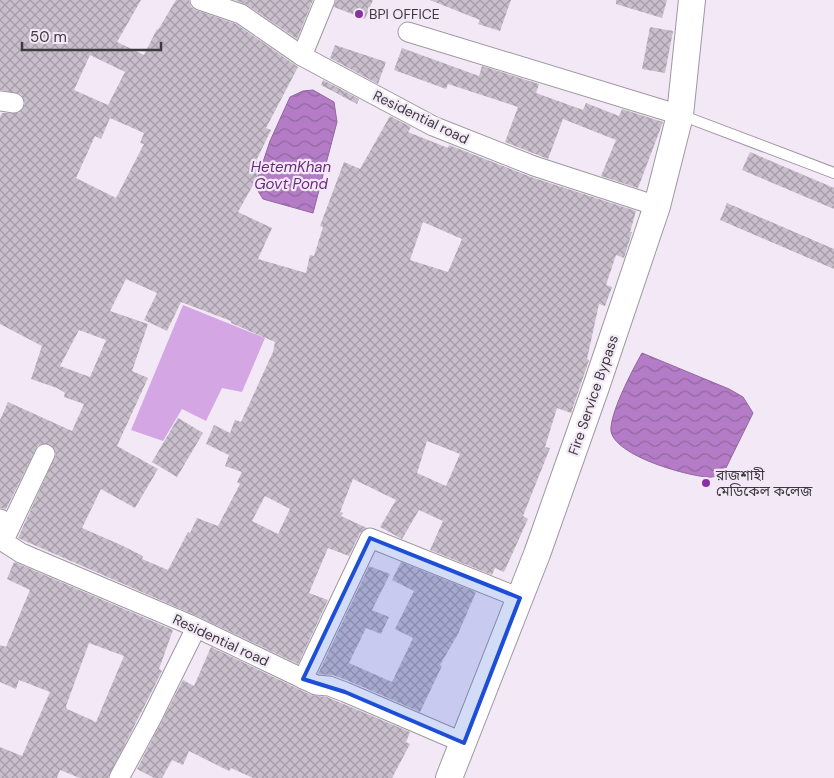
<svg xmlns="http://www.w3.org/2000/svg" width="834" height="778" font-family="'DM Sans','Noto Sans Bengali',sans-serif">
	<defs>
		<pattern id="water-waves" width="16" height="10" patternUnits="userSpaceOnUse" patternTransform="scale(1.25)"><rect width="16" height="10" fill="#b47cc6"/><path d="M0 5q4-4 8 0t8 0" fill="none" stroke="#9467a2"/></pattern>
		<pattern id="building-cross-hatch" width="8" height="8" patternUnits="userSpaceOnUse" patternTransform="scale(1.25)"><rect width="8" height="8" fill="#c9bfcc"/><path d="M0 0l8 8M0 8l8-8" fill="none" stroke="#a49ca7"/></pattern>
	</defs>
	<rect width="100%" height="100%" fill="#f3e9f6"/>
	<polygon fill="#d5a6e4" points="183,305 265,338 242,392 222,388 206,421 182,409 163,441 131,430"/>
	<g fill="url(#water-waves)" stroke="#90689e">
		<polygon points="313,90 334,102 337,122 313,213 263,199 255,186 270,141 290,97 303,91"/>
		<path d="M642,353L729,389L743,397L753,413L723,474C718,475 712,478 708,477C687,476 607,454 611,427C613,407 632,371 642,353Z"/>
	</g>
	<g fill="url(#building-cross-hatch)" fill-rule="evenodd">
		<path d="M0,0H141L117,42L144,55L157,29L158,30L176,0H189L191,7L196,10L236,24L298,67L266,128L271,130L256,161L264,165L238,212L272,228L258,259L306,273L310,255L314,256L323,227L320,226L344,162L360,169L390,116L411,127L408,132L448,148L449,145L531,177L636,211L630,232H632L624,258L616,255L606,285L612,287L605,306L599,304L587,359L589,360L571,413L557,408L545,447L550,448L523,516L528,519L504,572L495,568L492,575L430,550L443,521L419,510L402,539L380,527L396,500L353,479L340,512L343,513L341,516L367,528L360,533L349,556L328,548L309,593L328,600L298,664L197,616L18,538L56,454L49,444L38,445L6,509L0,508V420L8,402L72,431L84,404L64,397L65,393L57,388L31,379L42,346L0,324V117L2,113H19L25,104L21,94L0,90ZM90,55L125,72L108,105L74,90ZM110,118L144,133L140,143L144,144L116,198L76,178L95,136L101,139ZM423,222L462,239L448,272L410,260ZM126,279L157,293L144,320L167,331L181,302L231,321V323L275,342L273,352L241,422L235,420L230,433L214,425L206,444L229,455L225,466L242,472L237,482L240,484L218,526L197,518L190,533L188,532L168,570L142,559L143,556L121,545L82,528L101,489L135,508L158,469L117,446L148,378L132,371L148,324L110,311ZM79,330L106,340L90,377L60,366ZM427,441L460,454L446,486L417,473ZM265,496L290,509L278,534L252,521Z"/>
		<polygon points="235,0 313,0 297,39 247,5"/>
		<polygon points="336,0 373,0 365,19 334,7"/>
		<polygon points="430,0 511,0 500,31 478,24 480,20"/>
		<polygon points="616,0 667,0 662,18 616,4"/>
		<polygon points="650,27 673,31 665,73 642,69"/>
		<polygon points="335,45 386,62 378,84 330,58"/>
		<polygon points="402,48 479,76 482,66 539,84 536,93 583,110 586,103 619,116 622,109 663,122 638,188 601,176 616,140 563,119 548,159 505,142 518,107 448,84 446,89 394,70"/>
		<polygon points="323,80 359,99 357,104 321,85"/>
		<polygon points="750,152 834,188 834,209 742,170"/>
		<polygon points="727,203 834,249 834,269 720,220"/>
		<polygon points="178,418 203,433 177,477 152,462"/>
		<path d="M14,562L173,630L159,669L162,671L108,778H80L60,770L57,778H0V747L22,756L50,692L19,680L16,689L0,682V645L6,647L30,590L7,579ZM89,643L124,656L96,722L67,709L66,706Z"/>
		<polygon points="401,562 476,592 458,634 440,665 442,666 420,712 349,681 333,675 318,674 369,566 390,574 372,610 389,617 381,634 366,628 349,663 392,682 413,638 395,629 414,591 392,580"/>
		<polygon points="211,647 311,695 327,697 410,732 406,742 410,744 392,778 253,778 231,768 229,771 189,751 183,765 172,760 162,778 154,778 137,769 183,680 194,686"/>
	</g>
	<g fill="none" stroke-linecap="round" stroke-linejoin="round">
		<defs>
			<polyline id="lane" points="681,115 834,173"/>
			<g id="street">
				<polyline points="200,0 241,14 302,56 433,126 534,166 657,206"/>
				<polyline points="408,32 680,115"/>
				<polyline points="302,56 325,0"/>
				<polyline points="0,101 14,103"/>
				<polyline points="0,519 4,521 4,542 21,553 193,626 316,685 329,686 345,692 464,743"/>
				<polyline points="5,538 45,454"/>
				<polyline points="303,679 370,538 520,598"/>
				<polyline points="119,778 150,721 196,628"/>
			</g>
			<polyline id="secondary" points="449,778 537,554 596,387 657,206 680,115 692,0"/>
		</defs>
		<use href="#lane" stroke="#a097a3" stroke-width="12"/>
		<use href="#street" stroke="#a097a3" stroke-width="21"/>
		<use href="#secondary" stroke="#a097a3" stroke-width="28"/>
		<use href="#lane" stroke="#fff" stroke-width="10"/>
		<use href="#street" stroke="#fff" stroke-width="19"/>
		<use href="#secondary" stroke="#fff" stroke-width="26"/>
	</g>
	<path fill="#1d4ed8" fill-opacity="0.2" stroke="#1d4ed8" stroke-width="4" stroke-linejoin="round" d="M370,538L520,598L464,743L345,692L303,679Z"/>
	<g fill="#8732a0" stroke="#f3e9f6" stroke-width="2">
		<circle cx="359" cy="14" r="5"/>
		<circle cx="706" cy="483" r="5"/>
	</g>
	<g text-anchor="middle" stroke-width="4.5" stroke-linejoin="round" paint-order="stroke">
		<g font-size="14" fill="#3d3a3f" stroke="#f3e9f6" text-anchor="start">
			<text x="369" y="19">BPI OFFICE</text>
			<text x="716" y="480">রাজশাহী<tspan x="716" dy="16">মেডিকেল কলেজ</tspan></text>
		</g>
		<g font-size="14" fill="#3d3a3f" stroke="#f3e9f6">
			<text transform="translate(421 117) rotate(26)" y="5">Residential road</text>
			<text transform="translate(593 395) rotate(-71)" y="5">Fire Service Bypass</text>
			<text transform="translate(221 640) rotate(25)" y="5">Residential road</text>
		</g>
		<g font-size="15" font-style="italic" fill="#6d2881" stroke="#f3e9f6">
			<text x="291" y="172">HetemKhan<tspan x="291" dy="17">Govt Pond</tspan></text>
		</g>
	</g>
	<path d="M22 42v8h139v-8" fill="none" stroke="#3d3a3f" stroke-width="2.5"/>
	<text x="30" y="42" font-size="15" fill="#3d3a3f" stroke="#f3e9f6" stroke-width="4" paint-order="stroke">50 m</text>
</svg>
